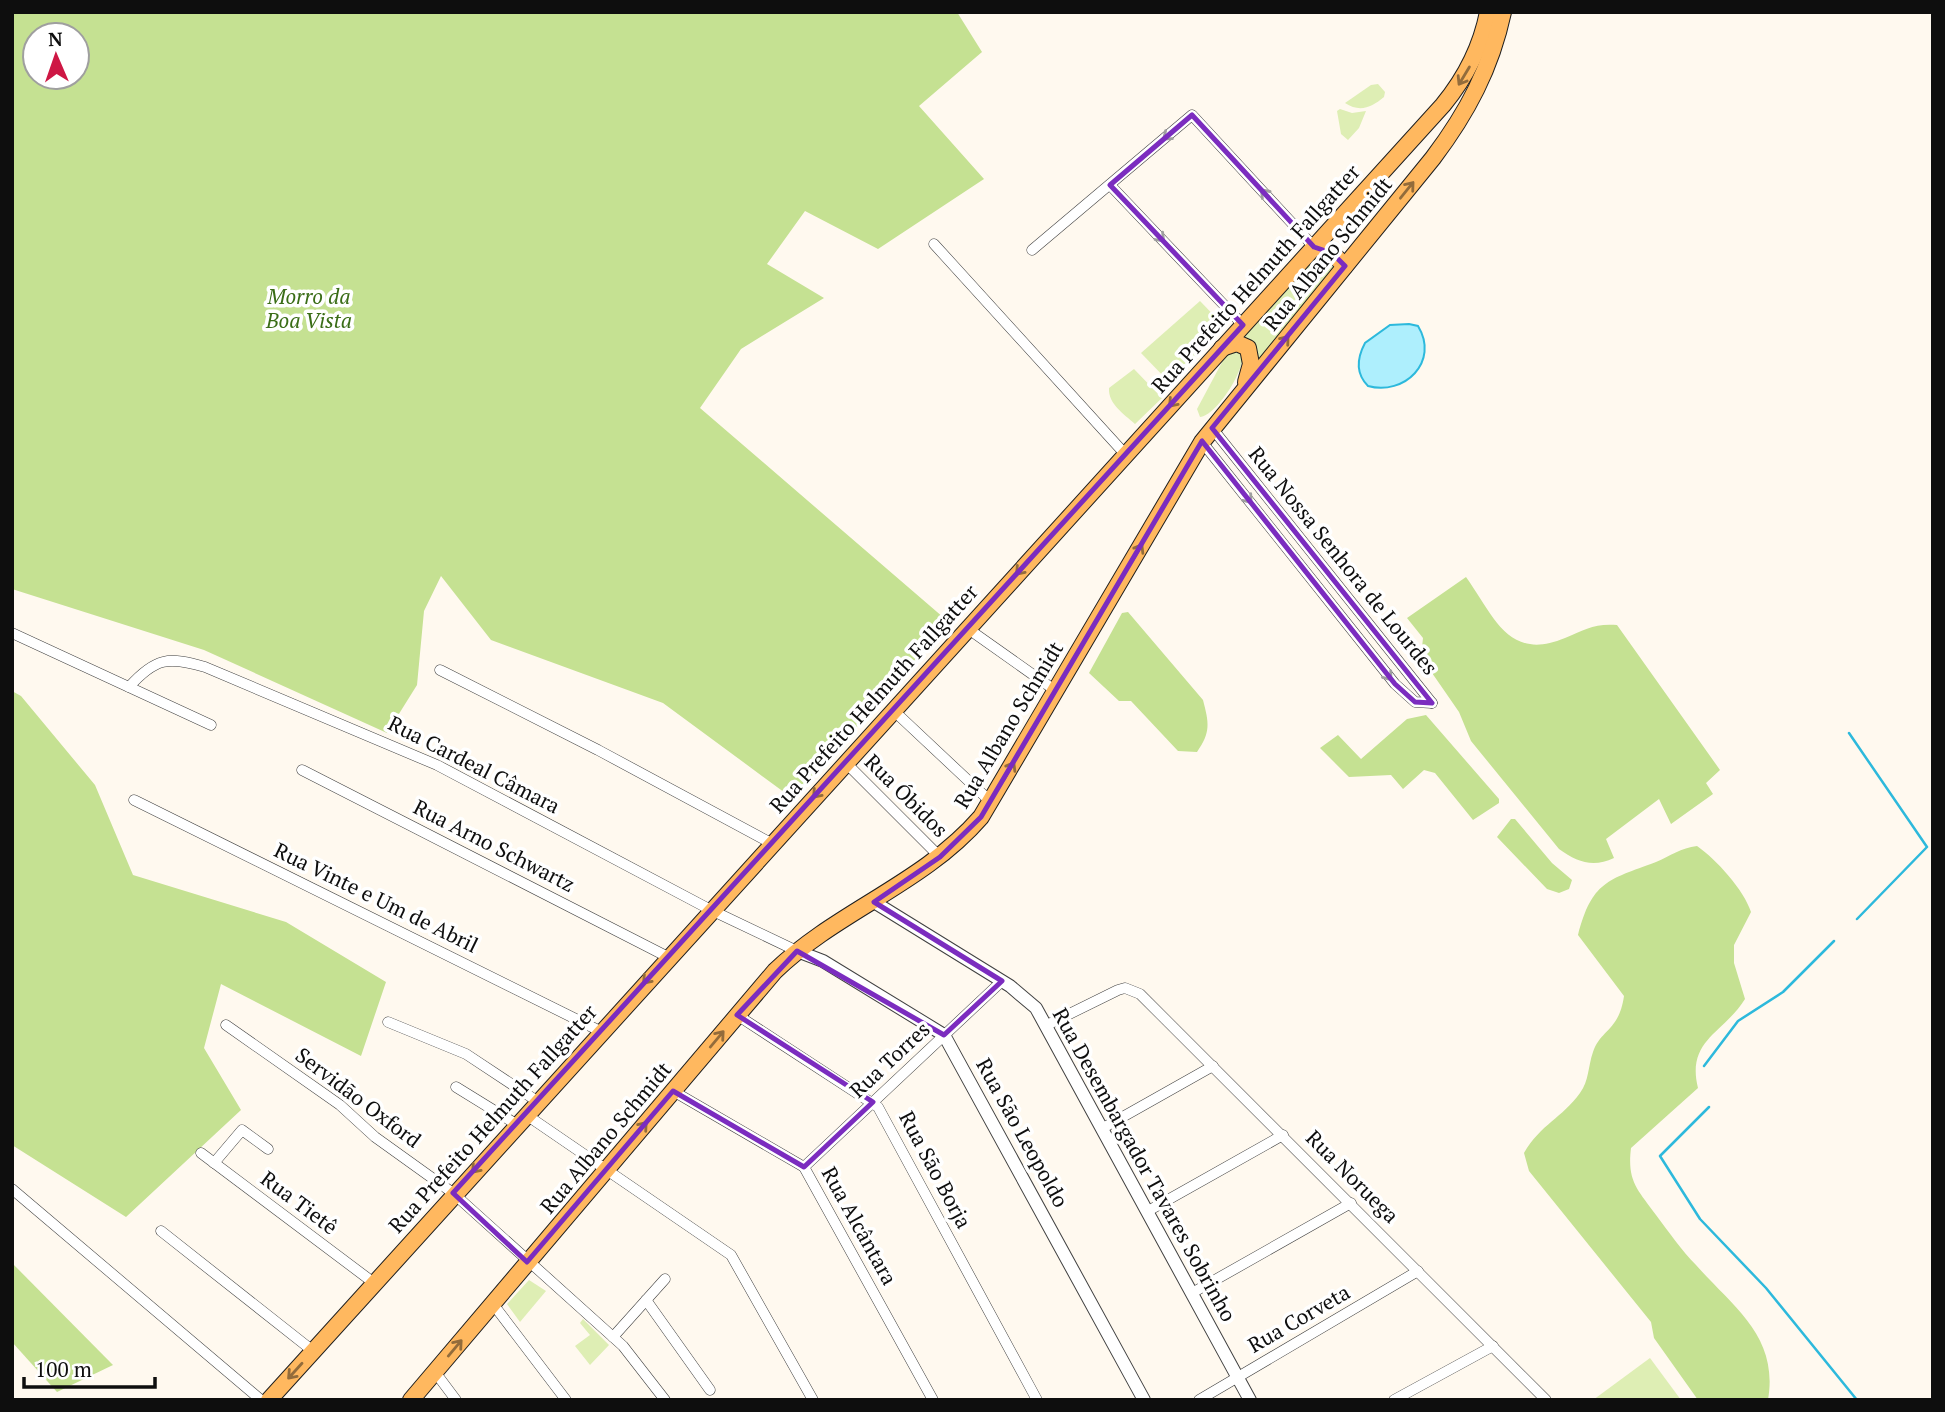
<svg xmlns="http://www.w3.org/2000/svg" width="1945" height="1412" font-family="'PT Serif',serif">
	<rect width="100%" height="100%" fill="#fff9ef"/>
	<g fill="#deeeb4">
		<path d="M1378,84L1385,92L1384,97C1372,107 1360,113 1345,103L1371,85Z"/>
		<polygon points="1340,109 1352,113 1366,111 1359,128 1348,140 1341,134 1337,111"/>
		<polygon points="1326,256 1336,267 1257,367 1237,339 1315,258"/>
		<polygon points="1200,301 1224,326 1171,384 1141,353"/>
		<path d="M1228,351L1242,354C1246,369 1216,416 1200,417L1197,409Z"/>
		<path d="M1134,369L1162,398L1135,424C1124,414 1108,404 1109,388Z"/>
		<polygon points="529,1280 546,1291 520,1322 507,1304"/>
		<polygon points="583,1319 609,1345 590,1365 575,1346 590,1335 580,1323"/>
		<polygon points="1650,1358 1681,1400 1593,1400"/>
	</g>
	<g fill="#c5e192" fill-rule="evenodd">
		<path d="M12,12H957L982,52L919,106L984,179L878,249L805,211L767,264L824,298L741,349L700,408L951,624L792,798L663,703L491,640L441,576L424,611L417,685L387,733L204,650L12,589ZM77,35V77H35V35Z"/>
		<path d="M1466,577C1494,616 1508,662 1565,638C1584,630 1595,623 1617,625L1720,770L1706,783L1713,794L1671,824L1659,799L1606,839L1614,858C1593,868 1577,862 1559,849L1471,741L1459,712L1421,657L1423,638L1407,618Z"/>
		<path d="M1128,612L1203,700C1209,723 1211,732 1197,752L1178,751L1131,701H1119L1089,673L1122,613Z"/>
		<polygon points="12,691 21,696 95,785 133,875 286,922 386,982 361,1056 221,984 204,1048 241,1110 126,1217 12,1145"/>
		<polygon points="1426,715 1499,799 1499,803 1473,820 1435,773 1424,770 1403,789 1391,775 1349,777 1320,748 1338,735 1361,759 1407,719"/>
		<polygon points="1511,819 1515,819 1552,863 1572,880 1569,889 1559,893 1547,889 1497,837"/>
		<path d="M1697,846C1716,859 1744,890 1751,912L1734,945V963L1745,999C1724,1033 1686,1040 1698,1088L1631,1148C1627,1181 1637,1189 1656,1215C1669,1232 1681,1250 1696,1265C1733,1307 1779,1336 1768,1400H1698L1654,1338L1651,1322L1529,1171L1524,1153C1541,1124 1562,1118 1580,1093C1589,1081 1588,1066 1593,1052C1601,1029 1619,1031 1624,996L1578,935C1592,882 1607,880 1656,862C1670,856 1681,848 1697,846Z"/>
		<polygon points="12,1263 113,1365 57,1392 12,1342"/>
	</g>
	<path fill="#aeeffd" stroke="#2db9dc" stroke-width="2" d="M1409,324L1418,326C1440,362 1404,396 1368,386C1355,373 1357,358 1365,343L1390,325Z"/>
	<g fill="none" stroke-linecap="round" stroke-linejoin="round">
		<g stroke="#2db9dc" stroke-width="2.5">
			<polyline points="1849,733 1927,847 1857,919"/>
			<polyline points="1704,1066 1738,1021 1783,992 1834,941"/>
			<polyline points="1709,1107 1660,1156 1700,1219 1766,1288 1857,1400"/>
		</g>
		<defs>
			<g id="minor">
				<polyline points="1110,185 1243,325"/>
				<polyline points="934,244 1125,454"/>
				<polyline points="1032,250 1192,115 1314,247"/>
				<polyline points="1212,428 1432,703"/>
				<polyline points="1202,442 1395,684 1415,702 1432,703"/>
				<polyline points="967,628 1056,691"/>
				<polyline points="12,633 211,725"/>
				<polyline points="440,670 598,750 771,843"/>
				<path d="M129,687C155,658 168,656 205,667L437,765L711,910L797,951"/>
				<polyline points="893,710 991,802"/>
				<polyline points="845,762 940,857"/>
				<polyline points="302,770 668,957"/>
				<polyline points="134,800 600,1031"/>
				<polyline points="737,1015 878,1107 1037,1400"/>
				<polyline points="388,1022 466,1054 537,1101"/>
				<polyline points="226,1025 340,1105 375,1137 453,1193 623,1346 665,1400"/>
				<polyline points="1047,1025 1118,990 1125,988 1140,994 1546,1400"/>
				<polyline points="456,1087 516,1124"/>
				<polyline points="673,1091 804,1167 933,1400"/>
				<polyline points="525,1114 731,1255 813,1400"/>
				<polyline points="1103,1128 1213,1066"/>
				<polyline points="201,1153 374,1283"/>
				<polyline points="214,1163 242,1130 268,1149"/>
				<polyline points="804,1167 1002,981"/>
				<polyline points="12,1189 261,1400"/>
				<polyline points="1148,1211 1283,1135"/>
				<polyline points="161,1231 313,1351"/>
				<polyline points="1192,1293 1351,1203"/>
				<polyline points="646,1300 710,1390"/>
				<polyline points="493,1304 566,1400"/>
				<polyline points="613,1337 665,1279"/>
				<polyline points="435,1372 456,1400"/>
				<polyline points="1199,1400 1418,1271"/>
				<polyline points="1394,1400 1493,1346"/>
			</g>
			<g id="tertiary">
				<polyline points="874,902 1010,986 1036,1008 1250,1400"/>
				<polyline points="797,951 823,961 944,1035 1144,1400"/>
			</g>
			<g id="primary">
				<polyline points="1314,247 1332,253 1345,266"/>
				<polyline points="1222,348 1237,343 1248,348 1251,364 1246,382"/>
				<path d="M269,1400L1443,105C1466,77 1481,48 1488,12"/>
				<path d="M411,1400L775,971C837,911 923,884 981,817L1202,442L1433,158C1467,113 1491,68 1503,12"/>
			</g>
		</defs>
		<use href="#minor" stroke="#414141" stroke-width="11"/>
		<use href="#tertiary" stroke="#414141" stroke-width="14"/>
		<use href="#primary" stroke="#1f1f1f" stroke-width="18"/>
		<use href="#minor" stroke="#fff" stroke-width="10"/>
		<use href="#tertiary" stroke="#fff" stroke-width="12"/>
		<use href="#primary" stroke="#ffb85f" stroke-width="16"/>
	</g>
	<defs><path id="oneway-shaft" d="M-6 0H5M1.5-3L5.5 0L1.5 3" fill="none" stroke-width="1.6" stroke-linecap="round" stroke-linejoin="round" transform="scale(1.75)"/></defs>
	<g stroke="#936c3b">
		<use href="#oneway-shaft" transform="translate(1464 76) rotate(121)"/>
		<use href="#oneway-shaft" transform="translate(1407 190) rotate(-51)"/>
		<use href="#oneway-shaft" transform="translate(1282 344) rotate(-51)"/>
		<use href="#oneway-shaft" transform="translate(1176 399) rotate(132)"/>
		<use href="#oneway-shaft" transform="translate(1137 553) rotate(-60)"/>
		<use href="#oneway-shaft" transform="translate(1023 567) rotate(132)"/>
		<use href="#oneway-shaft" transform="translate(1009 771) rotate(-60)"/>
		<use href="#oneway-shaft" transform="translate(820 790) rotate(132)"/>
		<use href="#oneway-shaft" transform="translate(650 976) rotate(132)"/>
		<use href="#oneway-shaft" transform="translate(717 1039) rotate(-50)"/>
		<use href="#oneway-shaft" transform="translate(640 1130) rotate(-50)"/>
		<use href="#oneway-shaft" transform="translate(479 1165) rotate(132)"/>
		<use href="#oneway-shaft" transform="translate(455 1348) rotate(-50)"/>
		<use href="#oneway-shaft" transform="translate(295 1371) rotate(132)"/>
	</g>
	<g stroke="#9f9f9f">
		<use href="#oneway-shaft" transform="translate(1171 133) rotate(140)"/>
		<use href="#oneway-shaft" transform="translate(1268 197) rotate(-133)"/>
		<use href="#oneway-shaft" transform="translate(1157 234) rotate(46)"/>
		<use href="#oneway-shaft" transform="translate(1245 495) rotate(51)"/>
		<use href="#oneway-shaft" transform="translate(1385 672) rotate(52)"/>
	</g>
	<path fill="none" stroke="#7b2cbf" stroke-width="5" stroke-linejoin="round" d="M1192,115L1314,247L1332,253L1345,266L1212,428L1432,703L1415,702L1395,684L1202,441L981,817L940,857L874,902L1002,981L944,1035L797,951L737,1015L873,1102L804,1167L673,1091L527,1262L453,1193L1243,325L1110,185Z"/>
	<g text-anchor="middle" stroke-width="7" stroke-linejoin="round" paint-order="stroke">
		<g font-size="21" fill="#0e0e0e" stroke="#fff">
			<text transform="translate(1328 254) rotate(-51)" y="7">Rua Albano Schmidt</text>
			<text transform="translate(1256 279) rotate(-48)" y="7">Rua Prefeito Helmuth Fallgatter</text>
			<text transform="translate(1343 561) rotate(51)" y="7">Rua Nossa Senhora de Lourdes</text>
			<text transform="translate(874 699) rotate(-48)" y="7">Rua Prefeito Helmuth Fallgatter</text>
			<text transform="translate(1009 725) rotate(-59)" y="7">Rua Albano Schmidt</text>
			<text transform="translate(474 765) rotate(27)" y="7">Rua Cardeal Câmara</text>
			<text transform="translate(906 796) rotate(45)" y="7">Rua Óbidos</text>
			<text transform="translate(494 846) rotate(27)" y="7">Rua Arno Schwartz</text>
			<text transform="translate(376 898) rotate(26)" y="7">Rua Vinte e Um de Abril</text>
			<text transform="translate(890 1060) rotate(-43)" y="7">Rua Torres</text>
			<text transform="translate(358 1098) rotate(37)" y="7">Servidão Oxford</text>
			<text transform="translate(493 1119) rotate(-48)" y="7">Rua Prefeito Helmuth Fallgatter</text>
			<text transform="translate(1022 1133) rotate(61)" y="7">Rua São Leopoldo</text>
			<text transform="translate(606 1138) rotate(-50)" y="7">Rua Albano Schmidt</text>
			<text transform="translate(1144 1165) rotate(61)" y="7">Rua Desembargador Tavares Sobrinho</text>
			<text transform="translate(935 1170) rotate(62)" y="7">Rua São Borja</text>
			<text transform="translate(1352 1177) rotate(45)" y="7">Rua Noruega</text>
			<text transform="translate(299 1203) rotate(37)" y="7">Rua Tietê</text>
			<text transform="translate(859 1226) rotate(61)" y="7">Rua Alcântara</text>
			<text transform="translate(1299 1319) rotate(-30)" y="7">Rua Corveta</text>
		</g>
		<g font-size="21" font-style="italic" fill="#3a6d17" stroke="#fff">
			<text x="309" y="304">Morro da<tspan x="309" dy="24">Boa Vista</tspan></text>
		</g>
	</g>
	<rect width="1945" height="1412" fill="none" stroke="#0e0e0e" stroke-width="28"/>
	<g transform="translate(56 56) rotate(358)"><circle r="33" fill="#ffffff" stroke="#9f9f9f" stroke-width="2"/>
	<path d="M0-5L12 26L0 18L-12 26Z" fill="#ce1744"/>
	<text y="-10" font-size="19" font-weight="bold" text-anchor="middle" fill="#0e0e0e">N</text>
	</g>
	<path d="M24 1377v10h131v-10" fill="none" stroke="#0e0e0e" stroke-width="3.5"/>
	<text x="35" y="1377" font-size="21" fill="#0e0e0e" stroke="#ffffff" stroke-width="5" paint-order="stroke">100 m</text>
</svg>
